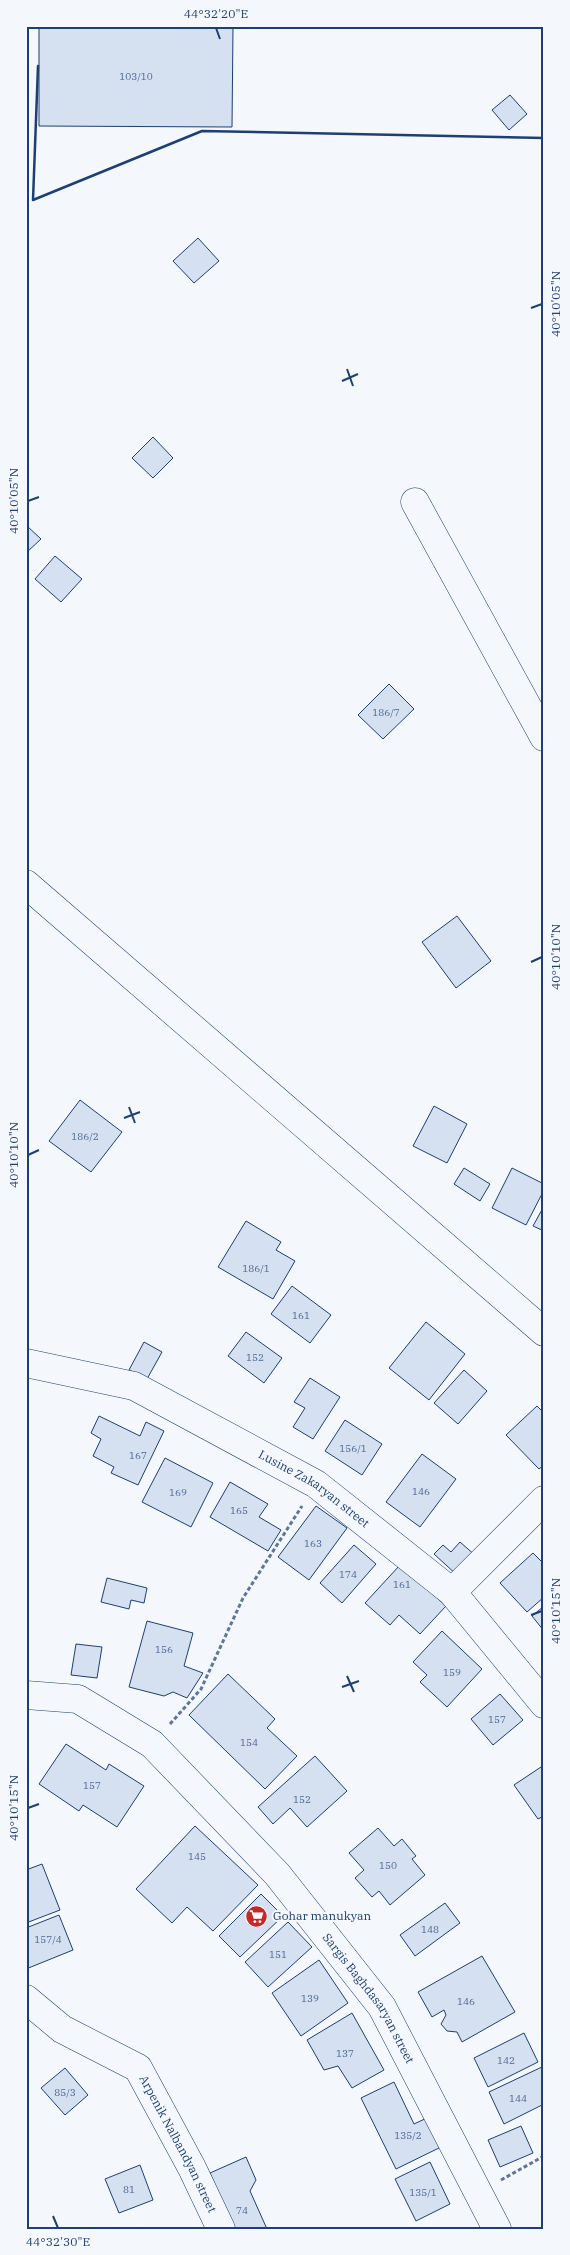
<svg xmlns="http://www.w3.org/2000/svg" width="570" height="2255" font-family="'IBM Plex Serif',serif">
	<rect width="100%" height="100%" fill="#f4f7fb"/>
	<g fill="#d5e0f0" stroke="#1d3f73">
		<polygon points="39,26 233,26 232,127 39,126"/>
		<polygon points="510,95 527,114 509,130 492,110"/>
		<polygon points="198,238 219,261 194,283 173,261"/>
		<polygon points="153,437 173,458 153,478 132,458"/>
		<polygon points="26,525 41,539 26,553"/>
		<polygon points="55,556 82,579 61,602 35,579"/>
		<polygon points="389,684 414,709 383,739 358,715"/>
		<polygon points="457,916 491,961 456,988 422,942"/>
		<polygon points="80,1100 122,1132 91,1172 49,1141"/>
		<polygon points="434,1106 467,1124 447,1163 413,1146"/>
		<polygon points="464,1168 490,1184 480,1201 454,1184"/>
		<polygon points="512,1168 544,1184 544,1190 526,1225 492,1208"/>
		<polygon points="544,1206 544,1231 533,1226"/>
		<polygon points="246,1221 281,1242 276,1250 295,1261 273,1299 218,1267"/>
		<polygon points="292,1286 331,1315 310,1343 271,1314"/>
		<polygon points="426,1322 465,1354 429,1400 389,1368"/>
		<polygon points="246,1332 282,1358 264,1383 228,1356"/>
		<polygon points="144,1342 162,1352 147,1379 129,1370"/>
		<polygon points="464,1370 487,1391 458,1424 434,1403"/>
		<polygon points="310,1378 340,1397 313,1439 293,1427 305,1408 294,1402"/>
		<polygon points="537,1406 544,1413 544,1465 539,1469 506,1435"/>
		<polygon points="99,1416 140,1436 146,1422 164,1431 138,1485 111,1473 114,1467 93,1456 101,1439 91,1433"/>
		<polygon points="345,1420 382,1444 362,1475 325,1451"/>
		<polygon points="422,1454 456,1479 420,1527 386,1502"/>
		<polygon points="165,1458 213,1483 191,1527 142,1502"/>
		<polygon points="230,1482 268,1504 259,1517 281,1530 268,1551 210,1517"/>
		<polygon points="316,1506 347,1528 309,1580 278,1557"/>
		<polygon points="460,1542 476,1556 458,1576 434,1554 443,1545 451,1552"/>
		<polygon points="354,1545 376,1564 342,1603 320,1583"/>
		<polygon points="533,1553 544,1564 544,1597 527,1612 500,1583"/>
		<polygon points="400,1565 446,1606 420,1634 399,1615 390,1625 365,1603"/>
		<polygon points="107,1578 147,1588 144,1603 131,1600 129,1609 101,1602"/>
		<polygon points="544,1606 544,1631 532,1616"/>
		<polygon points="147,1621 193,1633 184,1666 203,1673 187,1698 173,1692 164,1696 129,1687"/>
		<polygon points="442,1631 482,1669 447,1707 420,1682 427,1675 413,1662"/>
		<polygon points="76,1644 102,1647 97,1678 71,1675"/>
		<polygon points="228,1674 275,1719 267,1728 297,1756 265,1789 189,1715"/>
		<polygon points="500,1694 523,1720 493,1745 471,1719"/>
		<polygon points="66,1744 106,1770 109,1764 144,1786 117,1827 83,1805 79,1811 39,1784"/>
		<polygon points="315,1756 347,1791 307,1827 290,1808 273,1824 258,1807"/>
		<polygon points="544,1765 544,1816 538,1819 514,1785"/>
		<polygon points="195,1826 258,1885 213,1931 187,1907 172,1923 136,1889"/>
		<polygon points="378,1828 394,1846 402,1839 416,1856 412,1859 425,1875 390,1905 379,1891 372,1897 355,1878 364,1870 349,1853"/>
		<polygon points="42,1864 60,1910 26,1923 26,1870"/>
		<polygon points="261,1894 283,1916 240,1957 219,1936"/>
		<polygon points="445,1903 460,1923 415,1956 400,1935"/>
		<polygon points="59,1915 73,1950 26,1969 26,1928"/>
		<polygon points="288,1922 312,1947 268,1987 245,1962"/>
		<polygon points="482,1956 515,2012 462,2042 457,2032 447,2031 441,2024 446,2015 444,2010 432,2017 418,1992"/>
		<polygon points="319,1960 348,2003 301,2036 272,1993"/>
		<polygon points="352,2013 384,2070 352,2088 338,2066 324,2070 307,2040"/>
		<polygon points="524,2033 538,2062 488,2087 474,2058"/>
		<polygon points="544,2066 544,2104 504,2124 489,2092"/>
		<polygon points="65,2068 88,2095 65,2115 41,2088"/>
		<polygon points="394,2082 414,2124 429,2117 443,2146 396,2169 361,2098"/>
		<polygon points="521,2126 533,2153 500,2167 488,2140"/>
		<polygon points="246,2157 256,2180 250,2191 267,2229 234,2229 210,2173"/>
		<polygon points="430,2162 450,2204 416,2221 395,2179"/>
		<polygon points="140,2165 153,2200 119,2213 105,2179"/>
	</g>
	<g fill="none" stroke-linecap="round" stroke-linejoin="round">
		<defs>
			<g id="minor">
				<polyline points="415,502 544,737"/>
				<polyline points="26,884 544,1332"/>
				<path id="s1" d="M26,1363L134,1386L316,1484L452,1592L544,1704"/>
				<polyline points="452,1592 544,1500"/>
				<path id="s2" d="M26,1695L78,1699L152,1744L277,1874L382,2007L497,2229"/>
				<path id="s3" d="M26,1999L62,2029L138,2068L192,2168L221,2229"/>
			</g>
		</defs>
		<use href="#minor" stroke="#1d3f73" stroke-width="29"/>
		<g stroke="#5e769c" stroke-width="3" stroke-dasharray="4 2.5" stroke-linecap="butt">
			<polyline points="170,1724 201,1689 243,1598 302,1506"/>
			<polyline points="501,2180 544,2156"/>
		</g>
		<use href="#minor" stroke="#f4f7fb" stroke-width="28"/>
		<polyline stroke="#1d3f73" stroke-width="2.5" points="38,66 33,200 202,131 544,138"/>
	</g>
	<path fill="none" stroke="#1d3f73" stroke-width="2" d="M216,28L220,39M531,308L542,304M347,369L353,386M342,381L358,374M28,501L39,497M531,962L542,957M129,1107L135,1123M124,1118L140,1112M28,1155L39,1150M531,1615L542,1611M347,1676L354,1692M342,1687L359,1681M28,1808L39,1804M53,2216L58,2228"/>
	<defs>
		<symbol id="supermarket-disc" viewBox="-11 -11 22 22"><circle r="9.5" fill="#c62828" stroke="#f4f7fb"/><path d="M-6-5.5h2.5l.6 2H6L4.5 2H-2.5L-4.4-4H-6ZM-1.5 3.2a1.3 1.3 0 1 0 .1 0ZM3 3.2a1.3 1.3 0 1 0 .1 0Z" fill="#fff"/></symbol>
	</defs>
	<g fill-rule="evenodd">
		<use href="#supermarket-disc" x="244" y="1904" width="25" height="25"/>
	</g>
	<g text-anchor="middle" stroke-width="4" stroke-linejoin="round" paint-order="stroke">
		<g font-size="10" fill="#4b6792">
			<text x="136" y="80">103/10</text>
			<text x="386" y="716">186/7</text>
			<text x="85" y="1140">186/2</text>
			<text x="256" y="1272">186/1</text>
			<text x="301" y="1319">161</text>
			<text x="255" y="1361">152</text>
			<text x="353" y="1452">156/1</text>
			<text x="138" y="1459">167</text>
			<text x="421" y="1495">146</text>
			<text x="178" y="1496">169</text>
			<text x="239" y="1514">165</text>
			<text x="313" y="1547">163</text>
			<text x="348" y="1578">174</text>
			<text x="402" y="1588">161</text>
			<text x="164" y="1653">156</text>
			<text x="452" y="1676">159</text>
			<text x="497" y="1723">157</text>
			<text x="249" y="1746">154</text>
			<text x="92" y="1789">157</text>
			<text x="302" y="1803">152</text>
			<text x="197" y="1860">145</text>
			<text x="388" y="1869">150</text>
			<text x="430" y="1933">148</text>
			<text x="48" y="1943">157/4</text>
			<text x="278" y="1958">151</text>
			<text x="310" y="2002">139</text>
			<text x="466" y="2005">146</text>
			<text x="345" y="2057">137</text>
			<text x="506" y="2064">142</text>
			<text x="65" y="2096">85/3</text>
			<text x="518" y="2102">144</text>
			<text x="408" y="2139">135/2</text>
			<text x="129" y="2193">81</text>
			<text x="423" y="2196">135/1</text>
			<text x="242" y="2214">74</text>
		</g>
		<g font-size="12" fill="#1d3f73" stroke="#f4f7fb">
			<text dy="4" stroke="none"><textPath href="#s1" startOffset="318">Lusine Zakaryan street</textPath></text>
			<text dy="4" stroke="none"><textPath href="#s2" startOffset="474">Sargis Baghdasaryan street</textPath></text>
			<text dy="4" stroke="none"><textPath href="#s3" startOffset="218">Arpenik Nalbandyan street</textPath></text>
		</g>
		<g font-size="12" fill="#1d3f73" stroke="#f4f7fb" text-anchor="start">
			<text x="273" y="1920">Gohar manukyan</text>
		</g>
	</g>
	<rect width="570" height="2255" fill="none" stroke="#f4f7fb" stroke-width="55"/>
	<rect x="28" y="28" width="514" height="2200" fill="none" stroke="#1d3f73" stroke-width="2"/>
	<g font-size="12" text-anchor="middle" fill="#1d3f73">
		<text x="216" y="18">44°32'20"E</text>
		<text transform="translate(556 304) rotate(-90)" y="4">40°10'05"N</text>
		<text transform="translate(14 501) rotate(-90)" y="4">40°10'05"N</text>
		<text transform="translate(556 957) rotate(-90)" y="4">40°10'10"N</text>
		<text transform="translate(14 1155) rotate(-90)" y="4">40°10'10"N</text>
		<text transform="translate(556 1611) rotate(-90)" y="4">40°10'15"N</text>
		<text transform="translate(14 1808) rotate(-90)" y="4">40°10'15"N</text>
		<text x="58" y="2246">44°32'30"E</text>
	</g>
</svg>
